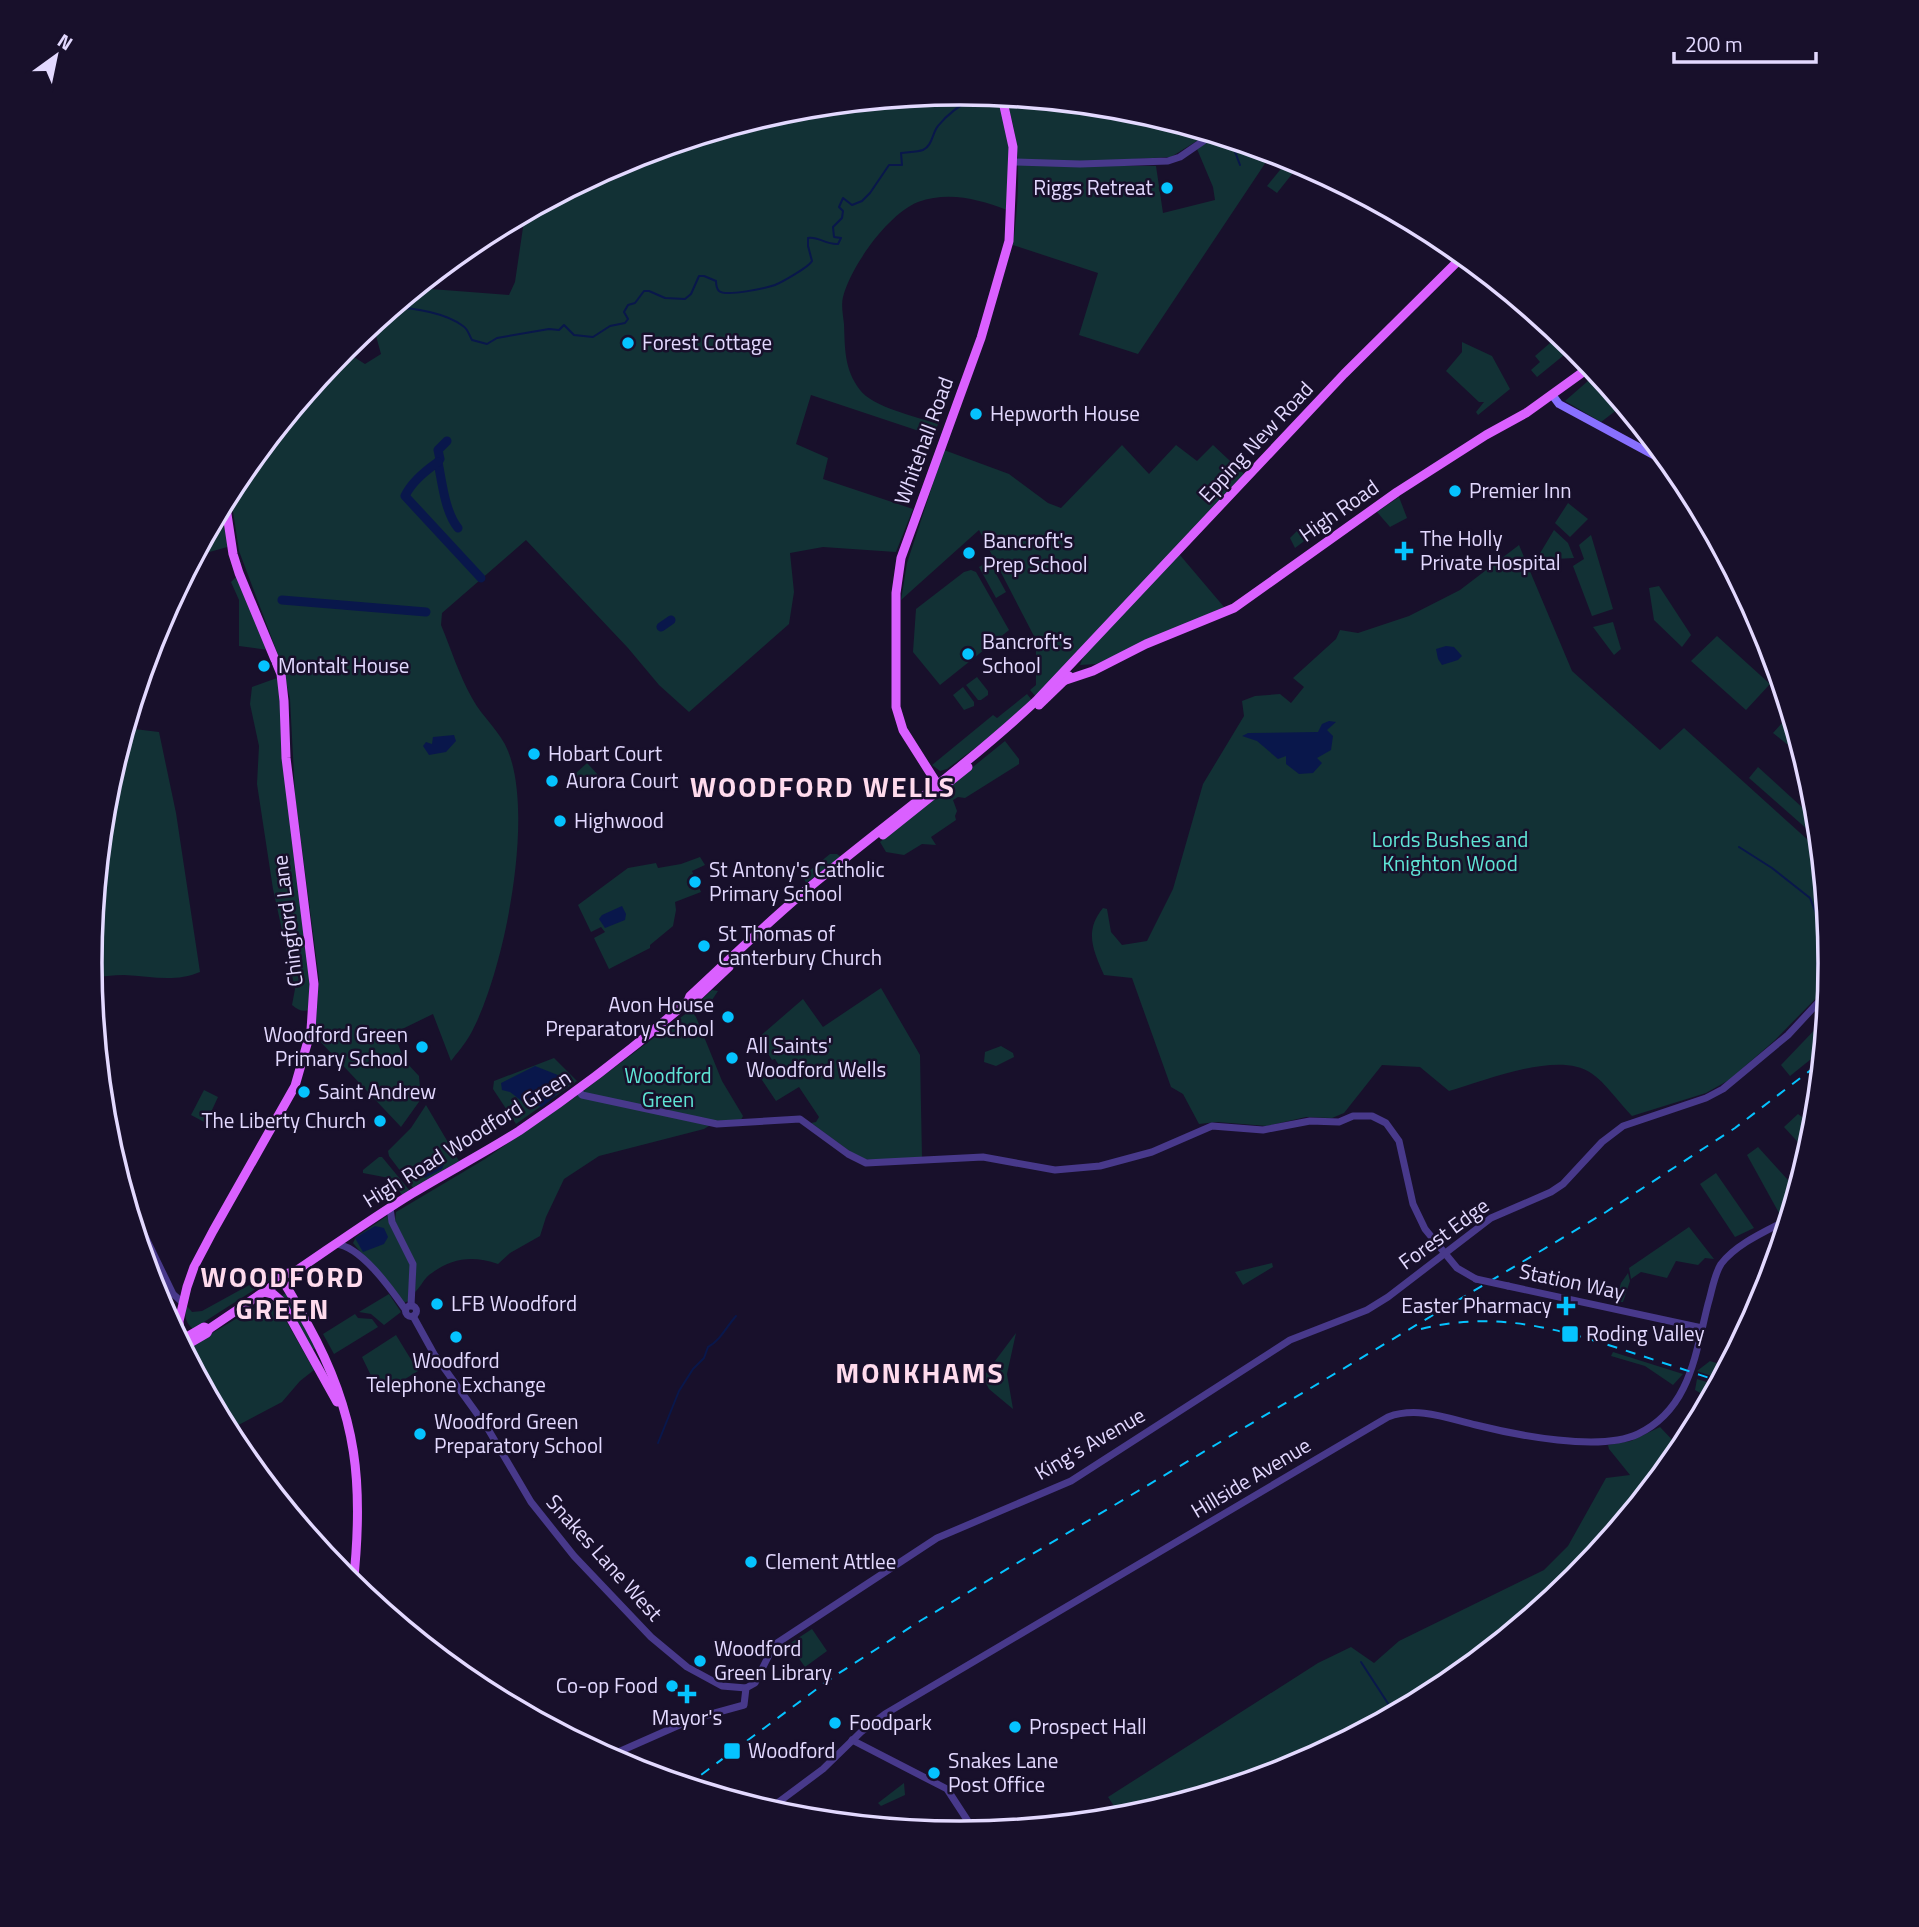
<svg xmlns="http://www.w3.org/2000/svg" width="1919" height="1927" font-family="'Titillium Web',sans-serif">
	<rect width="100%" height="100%" fill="#18102b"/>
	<g fill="#123135">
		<path d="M961,93L1000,97L1010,145L1007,210C978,199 949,191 918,202C888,214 851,266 843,297C841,305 843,315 844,324C845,348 844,369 860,390C872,407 918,417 938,424L934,436L811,395L796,444L828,458L823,479L913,509L896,552L823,547L790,553L794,592L789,624L689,712L659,685L628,648L526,540L442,613L441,625C451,649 459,675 472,698C482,717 501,732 508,751C535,817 504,974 470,1035C465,1044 457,1053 451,1061L433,1014L394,1033L404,1060L419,1076L421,1099L401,1127L315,1036L319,979L295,795L290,699L283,668L239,551L230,492L236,480L343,350L365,364L381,354L373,325L387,315L388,312L418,288L509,295L515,282L525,214L627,159L790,110L847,104L853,111L943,99Z"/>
		<path d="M1005,98L1130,110L1208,134L1171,157L1115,160V166H1156L1163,213L1215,200L1213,187L1197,149L1215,136L1272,153L1138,354L1079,335L1098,273L1013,245C1019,198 1023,143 1005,98Z"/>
		<polygon points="1289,159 1300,164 1277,193 1267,186"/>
		<polygon points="1557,337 1569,351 1537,377 1531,370 1540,362 1535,356"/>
		<polygon points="1462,342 1492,356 1510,389 1478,415 1476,412 1484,402 1479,402 1446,371 1462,352"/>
		<polygon points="1596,374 1622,406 1601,422 1565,401"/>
		<polygon points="1122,445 1149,474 1176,445 1197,461 1213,445 1244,474 1174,548 1224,607 1096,664 1080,665 1084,655 1077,651 1036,697 1030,690 1036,685 1036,640 979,530 901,600 907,563 944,450 1009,474 1048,503 1061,508"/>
		<polygon points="1399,497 1407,518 1390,527 1377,512"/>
		<polygon points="224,503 231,546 195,556"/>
		<polygon points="1568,503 1588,519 1570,537 1555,523"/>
		<polygon points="1302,526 1307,539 1295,548 1290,538"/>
		<polygon points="1554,530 1568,543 1574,558 1536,560"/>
		<polygon points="1591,535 1613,609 1592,616 1573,566 1584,559 1579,545"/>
		<path d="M1519,545L1572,671L1660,750L1684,728L1818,849L1830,964L1828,986L1774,1041L1729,1080L1706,1093L1632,1116C1620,1104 1605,1082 1591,1073C1558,1050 1485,1081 1449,1091L1420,1067L1382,1065L1344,1113L1332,1118L1306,1117L1267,1126L1217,1122L1199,1124L1183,1094L1171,1087L1132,978L1104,975C1093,950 1084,931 1103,908L1107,909L1111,932L1122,945L1147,941L1173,889L1203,784L1244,716L1242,701L1255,696L1280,694L1291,703L1304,687L1293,678L1336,639L1340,630L1358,633L1409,616L1460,590Z"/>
		<polygon points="989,561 1006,592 996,598 979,567"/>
		<polygon points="971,570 976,572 1009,630 940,685 913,652 916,609 964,572"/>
		<polygon points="238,575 268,650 239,646 239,600 231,582"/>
		<polygon points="1659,586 1691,635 1682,647 1654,620 1649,588"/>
		<polygon points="1613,622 1621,649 1614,655 1593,627"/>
		<polygon points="1717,636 1770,684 1746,710 1691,661"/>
		<polygon points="977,677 988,691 988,695 981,700 978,700 966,685"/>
		<path d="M277,678L279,679L312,984L310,1010C302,1012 298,1010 292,1005L295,989L273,889L257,784L259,746L250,704L252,687Z"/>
		<polygon points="963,687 974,702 974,706 964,710 953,695"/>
		<polygon points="1027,694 1032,700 1006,725 947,769 940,771 932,765 993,715 997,718"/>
		<polygon points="1789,715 1802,756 1773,733"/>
		<path d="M126,728L159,732L176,813L200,972C174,983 151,976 124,975C113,975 102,977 91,977L89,963L106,793Z"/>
		<polygon points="1005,741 1019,759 1019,764 965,798 958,797 953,800 957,811 955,816 956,820 931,837 936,845 922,844 904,855 886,852 880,842"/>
		<polygon points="587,763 601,778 588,789 575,774"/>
		<polygon points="1758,767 1816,820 1816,837 1749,778"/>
		<polygon points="830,854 837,854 841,857 806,883 803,876"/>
		<polygon points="700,857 705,865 692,871 701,892 675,902 676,910 673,926 650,945 650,948 609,969 594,938 605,932 601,927 591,932 578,905 628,868 656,863 658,868 681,864"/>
		<polygon points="881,988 920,1055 922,1158 875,1160 863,1159 855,1155 811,1123 816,1122 819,1117 799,1087 776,1101 760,1077 780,1067 775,1059 772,1060 758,1038 803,999 823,1027"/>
		<polygon points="712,990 718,991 704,1012 701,1012 698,1003"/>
		<path d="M688,1012L693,1013L696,1017L722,1081L743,1116L741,1120L717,1121L704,1129L599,1156L564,1179L546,1217L540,1236L510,1253L498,1264C472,1255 451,1258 429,1275C423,1280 420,1288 415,1292L416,1266L395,1221L396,1212L485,1159L574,1098Z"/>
		<polygon points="1824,1020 1821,1051 1790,1076 1781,1065"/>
		<polygon points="1001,1046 1013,1053 1014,1057 996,1066 984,1062 985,1052"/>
		<polygon points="554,1058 577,1081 516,1124 493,1089 494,1081"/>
		<polygon points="204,1090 218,1097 206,1123 191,1115"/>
		<polygon points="426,1105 459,1161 414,1189 389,1156 388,1151 411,1128"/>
		<polygon points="1798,1114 1814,1126 1807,1152 1784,1127"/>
		<polygon points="1758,1147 1796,1189 1791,1206 1779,1213 1747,1155"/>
		<polygon points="379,1157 382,1157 410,1191 403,1196 389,1178 363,1173 363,1170"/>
		<polygon points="1716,1173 1754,1228 1735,1237 1700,1184"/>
		<polygon points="387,1216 411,1265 409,1301 403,1303 353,1243 356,1237"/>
		<polygon points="1689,1227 1714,1259 1705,1258 1698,1265 1676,1261 1667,1278 1641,1272 1631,1279 1629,1268"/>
		<polygon points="1272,1263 1273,1267 1243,1285 1235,1272"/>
		<path d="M271,1273L273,1278L193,1329C185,1322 184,1315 187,1306L192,1312L202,1311Z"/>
		<polygon points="1628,1273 1630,1281 1623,1302 1615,1302 1621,1283"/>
		<polygon points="286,1293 316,1348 312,1350 280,1297"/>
		<polygon points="389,1294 401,1312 384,1325 371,1314 359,1312"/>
		<polygon points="267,1300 276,1303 314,1370 300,1381 282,1402 227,1431 184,1350"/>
		<polygon points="355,1314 358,1318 372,1319 378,1327 334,1354 323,1334"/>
		<polygon points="1016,1333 1007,1374 1013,1409 989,1389 984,1379 986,1373"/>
		<polygon points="396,1335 418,1371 389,1389 384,1384 377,1388 362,1357"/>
		<polygon points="1613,1352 1683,1374 1673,1385 1645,1366 1611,1356"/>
		<polygon points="1710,1361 1726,1366 1720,1379 1697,1371"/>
		<polygon points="1697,1379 1716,1385 1709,1398 1695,1390"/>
		<polygon points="1660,1427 1681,1449 1575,1579 1443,1687 1292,1768 1122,1818 1108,1797 1318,1663 1351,1647 1374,1663 1399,1641 1544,1570 1568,1546 1606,1478 1630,1475 1609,1449 1608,1445 1631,1441"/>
		<polygon points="812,1629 827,1651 805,1667 789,1644"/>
		<polygon points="904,1783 905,1795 881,1806 878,1803"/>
	</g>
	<g fill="#09174b">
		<polygon points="1446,646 1454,647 1462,656 1458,660 1442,665 1438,659 1436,649"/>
		<polygon points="1329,721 1336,722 1327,730 1333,736 1331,750 1317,758 1322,763 1313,773 1299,774 1286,764 1286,756 1278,759 1257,741 1242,736 1248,733 1318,732 1322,724"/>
		<polygon points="454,735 456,741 446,752 429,755 423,746 426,742 432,744 433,737"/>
		<polygon points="622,906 626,914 625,920 605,928 599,919 602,915"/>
		<path d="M535,1066L568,1079C561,1092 553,1098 542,1107L523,1102L510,1092L502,1090L501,1083Z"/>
		<polygon points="435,1157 441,1159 444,1164 442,1169 425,1178 420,1171 424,1164"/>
		<polygon points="375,1226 384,1228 388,1237 384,1244 363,1252 355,1238"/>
	</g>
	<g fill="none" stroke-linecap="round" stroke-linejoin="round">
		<g stroke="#09174b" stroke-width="2">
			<polyline points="1231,141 1240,165"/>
			<path d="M394,307C414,308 446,313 463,326C468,329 469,335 472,340L487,344L497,338L549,329L559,330L564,325L574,335L593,337L610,326L625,323L628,319L624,312L628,305L635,303L644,291H649L665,298L685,299L691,294L699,276H704L716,281C716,284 717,289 719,291C726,297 766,288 775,285C782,282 809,267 812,261L808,246V238C818,236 826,245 838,244L841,238L834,237L833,227L842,218L843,211L839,207L843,198L852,205L862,201L870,193L889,165H902L901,153C907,152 917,152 923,150C933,145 932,133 938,126C949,112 963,103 978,95"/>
			<polyline points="1739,847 1772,868 1810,898 1823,931 1817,966 1828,985"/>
			<path d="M658,1443L679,1391L693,1369L704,1358L708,1347C720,1341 727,1326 736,1316"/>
			<polyline points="1361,1662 1389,1705 1392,1714"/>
		</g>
		<g stroke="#09174b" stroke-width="9">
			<path d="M447,441L438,450L440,459L438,462C442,482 445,512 458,528"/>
			<path d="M438,462C425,471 411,483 405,496L481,578"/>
			<polyline points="282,600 426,612"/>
			<polyline points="661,627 671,620"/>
		</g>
		<g stroke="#48398b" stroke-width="7">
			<polyline points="1013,162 1080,164 1168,161 1180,157 1212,135"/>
			<polyline points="578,1090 582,1095 717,1124 800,1119 848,1154 866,1163 983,1157 1055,1170 1100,1166 1152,1152 1212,1126 1263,1130 1310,1121 1339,1122 1353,1116 1372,1116 1386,1123 1399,1141 1413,1204 1425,1229 1457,1268 1476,1279"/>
			<polyline points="125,1195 173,1294 182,1302"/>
			<polyline points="390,1208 392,1222 413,1264 411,1306"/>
			<path d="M335,1244C360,1245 391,1289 405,1309"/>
			<polyline points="1508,1286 1702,1328"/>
			<circle cx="411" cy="1311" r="5.5"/>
			<polyline points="413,1316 434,1354 488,1429 531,1502 574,1556 651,1637 687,1667 722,1686 746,1688 755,1683 774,1645 937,1538 1071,1481 1290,1340 1367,1310 1388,1297 1491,1218 1551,1192 1563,1184 1602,1142 1623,1126 1706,1098 1723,1089 1788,1035 1827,993"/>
			<polyline points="852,1740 947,1789 975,1832"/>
			<polyline points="607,1757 693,1719 744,1705 746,1688"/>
			<path d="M768,1810L823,1769L861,1732L885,1714L1388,1417C1417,1406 1447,1418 1476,1425C1516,1435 1600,1452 1638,1434C1690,1409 1695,1355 1708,1304C1712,1291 1714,1275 1721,1264C1736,1244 1766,1231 1787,1220"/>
		</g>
		<polyline stroke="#8870ff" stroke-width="8" points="1553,396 1559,404 1670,464"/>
		<g stroke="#da60ff" stroke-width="9">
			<polyline points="1066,680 1093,671 1146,644 1234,608 1397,492 1486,435 1526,413 1590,367"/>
			<polyline points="1039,705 1069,676"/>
			<polyline points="941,790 903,730 896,707 896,593 901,558 981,338 1009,241 1013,147 1002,97"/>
			<polyline points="883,835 968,767"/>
			<polyline points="696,998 729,967"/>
			<path d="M284,1283C293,1296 300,1311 308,1325C358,1415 364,1486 353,1586"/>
			<polyline points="264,1292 273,1294 281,1301 337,1402"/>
			<polyline points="180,1341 204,1327 209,1329"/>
			<polyline points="185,1346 180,1335 179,1321 187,1287 194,1267 213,1231 295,1086 311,1030 314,984 286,758 284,701 281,674 239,573 233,554 225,501"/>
			<path d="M183,1347L207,1333L209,1329L274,1285C276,1278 285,1272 293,1273C333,1246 372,1218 413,1193C448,1172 484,1153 519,1131C578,1091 634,1048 688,1001L690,996C732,957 773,917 817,881C890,821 967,765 1036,701L1344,374L1463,256"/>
		</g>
		<g stroke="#05c3ff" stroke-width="2" stroke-dasharray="10 9" stroke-linecap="butt">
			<path d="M1421,1329C1493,1311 1552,1327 1621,1349C1654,1360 1686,1370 1718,1381"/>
			<polyline points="686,1786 833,1677 920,1621 1606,1212 1735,1128 1820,1063"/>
		</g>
		<polyline stroke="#48398b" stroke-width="7" points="1476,1279 1508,1286"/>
	</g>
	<g fill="#05c3ff" stroke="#18102b" stroke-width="2.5">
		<circle cx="1167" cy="188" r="7"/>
		<circle cx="628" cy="343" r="7"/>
		<circle cx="976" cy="414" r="7"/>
		<circle cx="1455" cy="491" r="7"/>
		<path d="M1400.5 540.5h7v7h7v7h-7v7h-7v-7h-7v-7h7z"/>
		<circle cx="969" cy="553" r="7"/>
		<circle cx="968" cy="654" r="7"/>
		<circle cx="264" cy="666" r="7"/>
		<circle cx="534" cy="754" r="7"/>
		<circle cx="552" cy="781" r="7"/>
		<circle cx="560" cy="821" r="7"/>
		<circle cx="695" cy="882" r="7"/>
		<circle cx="704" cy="946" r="7"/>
		<circle cx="728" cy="1017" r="7"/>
		<circle cx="422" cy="1047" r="7"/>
		<circle cx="732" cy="1058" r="7"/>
		<circle cx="304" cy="1092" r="7"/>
		<circle cx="380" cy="1121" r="7"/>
		<circle cx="437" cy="1304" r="7"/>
		<path d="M1562.5 1295.5h7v7h7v7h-7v7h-7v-7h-7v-7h7z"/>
		<rect x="1561" y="1325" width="18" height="18" rx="3.5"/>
		<circle cx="456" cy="1337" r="7"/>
		<circle cx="420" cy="1434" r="7"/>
		<circle cx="751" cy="1562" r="7"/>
		<circle cx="700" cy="1661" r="7"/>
		<circle cx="672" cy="1686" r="7"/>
		<path d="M683.5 1683.5h7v7h7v7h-7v7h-7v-7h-7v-7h7z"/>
		<circle cx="835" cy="1723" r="7"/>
		<circle cx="1015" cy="1727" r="7"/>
		<rect x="723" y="1742" width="18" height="18" rx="3.5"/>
		<circle cx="934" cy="1773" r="7"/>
	</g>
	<g text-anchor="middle" stroke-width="5" stroke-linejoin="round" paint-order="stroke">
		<g font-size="21" fill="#e3d9ff" stroke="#18102b" text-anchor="start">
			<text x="1153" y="195" text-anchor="end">Riggs Retreat</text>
			<text x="642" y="350">Forest Cottage</text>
			<text x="990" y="421">Hepworth House</text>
			<text x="1469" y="498">Premier Inn</text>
			<text x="1420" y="546">The Holly<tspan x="1420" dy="24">Private Hospital</tspan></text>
			<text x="983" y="548">Bancroft's<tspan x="983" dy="24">Prep School</tspan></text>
			<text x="982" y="649">Bancroft's<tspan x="982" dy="24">School</tspan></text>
			<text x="278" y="673">Montalt House</text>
			<text x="548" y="761">Hobart Court</text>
			<text x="566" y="788">Aurora Court</text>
			<text x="574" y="828">Highwood</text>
			<text x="709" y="877">St Antony's Catholic<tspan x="709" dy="24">Primary School</tspan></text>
			<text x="718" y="941">St Thomas of<tspan x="718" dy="24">Canterbury Church</tspan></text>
			<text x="714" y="1012" text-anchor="end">Avon House<tspan x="714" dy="24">Preparatory School</tspan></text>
			<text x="408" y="1042" text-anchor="end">Woodford Green<tspan x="408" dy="24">Primary School</tspan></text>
			<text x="746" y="1053">All Saints'<tspan x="746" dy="24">Woodford Wells</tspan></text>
			<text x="318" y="1099">Saint Andrew</text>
			<text x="366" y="1128" text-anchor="end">The Liberty Church</text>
			<text x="451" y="1311">LFB Woodford</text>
			<text x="1552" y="1313" text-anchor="end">Easter Pharmacy</text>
			<text x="1586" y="1341">Roding Valley</text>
			<text x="456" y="1368" text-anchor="middle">Woodford<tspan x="456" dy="24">Telephone Exchange</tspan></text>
			<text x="434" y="1429">Woodford Green<tspan x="434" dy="24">Preparatory School</tspan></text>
			<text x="765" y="1569">Clement Attlee</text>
			<text x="714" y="1656">Woodford<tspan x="714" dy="24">Green Library</tspan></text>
			<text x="658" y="1693" text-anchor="end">Co-op Food</text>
			<text x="687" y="1725" text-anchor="middle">Mayor's</text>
			<text x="849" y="1730">Foodpark</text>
			<text x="1029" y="1734">Prospect Hall</text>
			<text x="748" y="1758">Woodford</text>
			<text x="948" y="1768">Snakes Lane<tspan x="948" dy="24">Post Office</tspan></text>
		</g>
		<g font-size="21" fill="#e3d9ff" stroke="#18102b">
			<text transform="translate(924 441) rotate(-70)" y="7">Whitehall Road</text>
			<text transform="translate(1256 442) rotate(-47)" y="7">Epping New Road</text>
			<text transform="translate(1339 511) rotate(-35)" y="7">High Road</text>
			<text transform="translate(288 921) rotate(-97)" y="7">Chingford Lane</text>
			<text transform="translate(467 1139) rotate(-32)" y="7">High Road Woodford Green</text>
			<text transform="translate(1444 1234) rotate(-36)" y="7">Forest Edge</text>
			<text transform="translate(1572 1282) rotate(12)" y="7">Station Way</text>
			<text transform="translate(1090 1444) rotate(-30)" y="7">King's Avenue</text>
			<text transform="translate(1251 1478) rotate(-31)" y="7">Hillside Avenue</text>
			<text transform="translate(604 1558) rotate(48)" y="7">Snakes Lane West</text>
		</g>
		<g font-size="21" fill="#5fe5d6" stroke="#18102b">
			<text x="1450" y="847">Lords Bushes and<tspan x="1450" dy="24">Knighton Wood</tspan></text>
			<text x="668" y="1083">Woodford<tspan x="668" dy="24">Green</tspan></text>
		</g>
		<g font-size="28" font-weight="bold" letter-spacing="2" fill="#ffdbed" stroke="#18102b">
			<text x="823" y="797">WOODFORD WELLS</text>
			<text x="283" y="1287">WOODFORD<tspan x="283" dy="32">GREEN</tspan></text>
			<text x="920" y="1383">MONKHAMS</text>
		</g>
	</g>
	<path d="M0 0H1919V1927H0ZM102 963a858 858 0 1 1 1716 0a858 858 0 1 1-1716 0Z" fill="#18102b" fill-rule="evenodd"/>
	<path fill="none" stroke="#e3d9ff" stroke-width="3.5" d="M102 963a858 858 0 1 1 1716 0a858 858 0 1 1-1716 0Z"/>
	<g transform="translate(56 56) rotate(33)" stroke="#18102b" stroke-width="5" paint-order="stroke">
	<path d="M0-5L12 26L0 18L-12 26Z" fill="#e3d9ff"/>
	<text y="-10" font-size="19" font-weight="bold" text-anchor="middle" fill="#e3d9ff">N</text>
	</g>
	<path d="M1674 52v10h142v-10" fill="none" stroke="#e3d9ff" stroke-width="3.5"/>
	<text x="1685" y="52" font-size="21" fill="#e3d9ff" stroke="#18102b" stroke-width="5" paint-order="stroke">200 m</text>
</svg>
